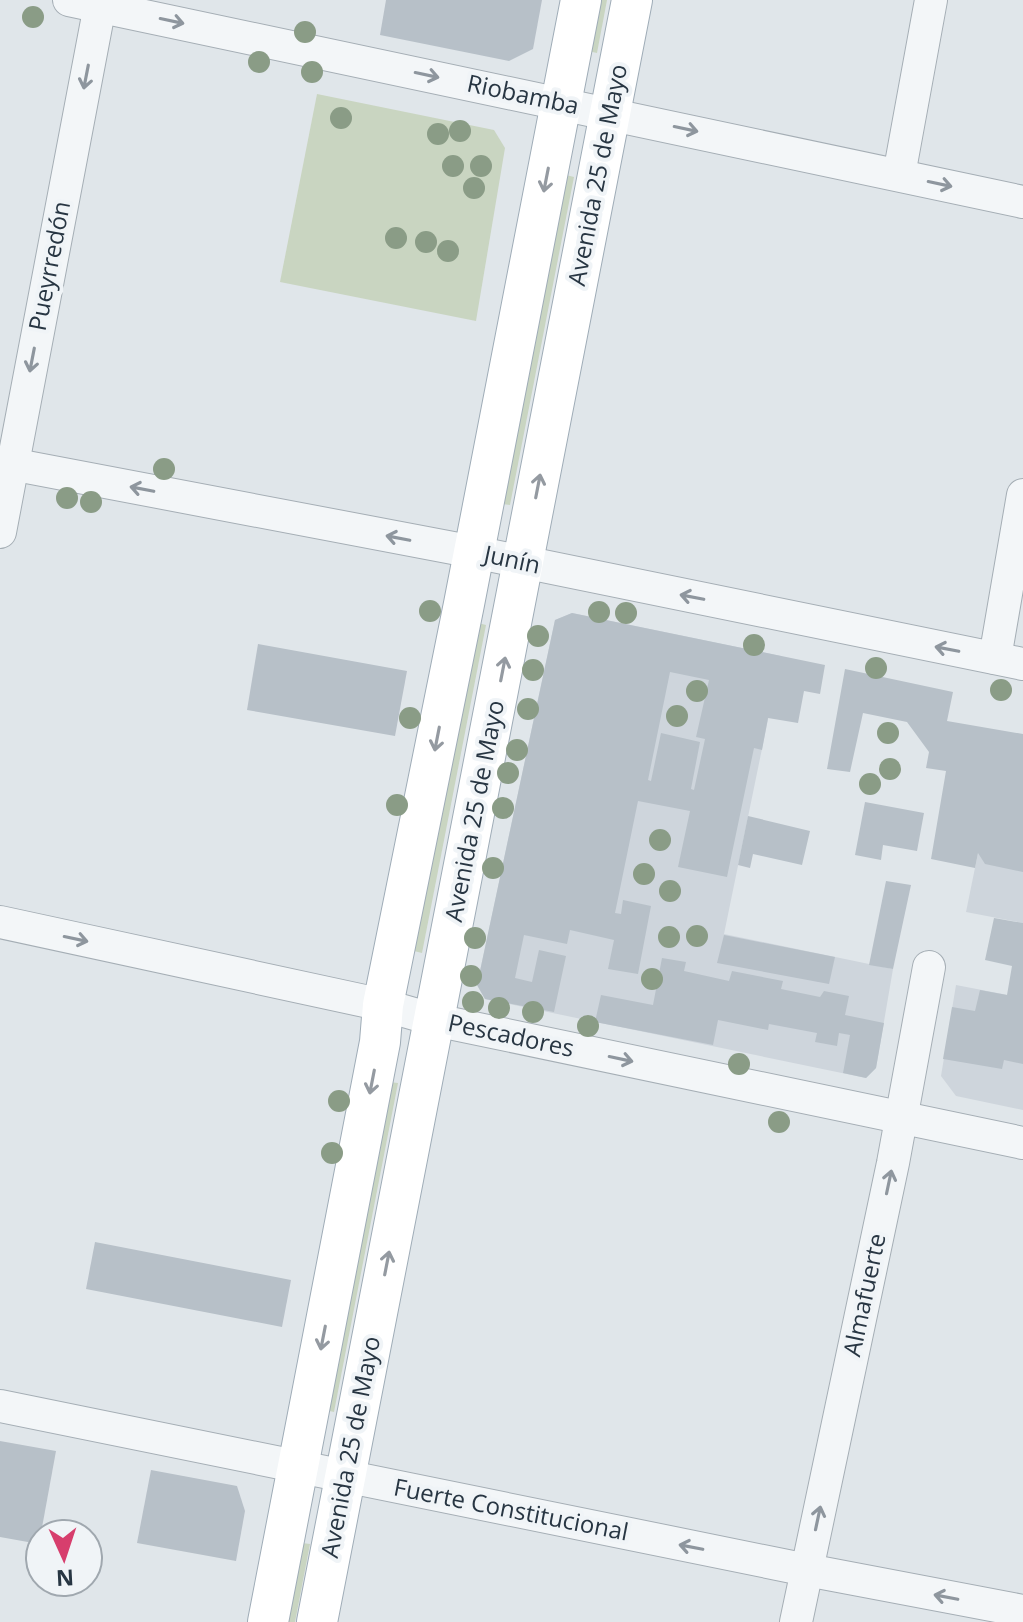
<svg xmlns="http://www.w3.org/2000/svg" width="1023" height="1622" font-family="'Open Sans',sans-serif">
	<rect width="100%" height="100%" fill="#e0e6ea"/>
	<g fill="#ced5dc">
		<polygon points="572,613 781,656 724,934 893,969 876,1068 866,1078 485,999 477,985 555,620"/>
		<polygon points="1023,737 1023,923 966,912 992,784"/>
		<polygon points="956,985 1023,998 1023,1110 956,1096 941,1076"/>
	</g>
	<g fill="#c9d5c1">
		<polygon points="598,0 607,0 597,53 588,51"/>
		<polygon points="317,94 494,130 505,148 476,321 280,282"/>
		<polygon points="566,175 574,177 510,505 502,504"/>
		<polygon points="478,623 486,625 422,953 414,951"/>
		<polygon points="389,1082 398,1083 334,1412 325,1410"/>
		<polygon points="302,1543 310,1544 295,1622 286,1622"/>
	</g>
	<g fill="#b7c0c8" fill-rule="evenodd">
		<polygon points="386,0 542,0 533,49 509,61 380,35"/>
		<path d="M572,613L825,665L820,694L804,691L798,723L768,718L762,750L754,748L727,877L678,867L690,811L638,801L615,913L621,914L623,900L651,906L638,974L608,969L614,940L570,930L567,944L524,935L515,978L532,982L539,950L566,956L554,1012L485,999L477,985L555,620ZM670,672L709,680L696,737L705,739L694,790L691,789L700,742L661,733L651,781L648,780Z"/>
		<polygon points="258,644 407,671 395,736 247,710"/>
		<polygon points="845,669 953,692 947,721 1023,734 1023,872 985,864 978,853 975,868 931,859 946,771 926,768 929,752 907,722 863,713 850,772 827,769"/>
		<polygon points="865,802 924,813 917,851 883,845 881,860 855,855"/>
		<polygon points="748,816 810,831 802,865 753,854 750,868 738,865"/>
		<polygon points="886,881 911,885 893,969 869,965"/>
		<polygon points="994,918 1023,923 1023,1064 1004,1060 1002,1069 943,1059 952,1007 975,1011 980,990 1007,995 1012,966 985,960"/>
		<polygon points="724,935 835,957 829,984 717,963"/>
		<polygon points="662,958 686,962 684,971 729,981 732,971 783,981 781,989 820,997 824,991 849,996 845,1015 884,1023 876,1068 866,1078 843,1073 850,1035 839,1033 837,1046 815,1042 817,1033 769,1024 768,1030 718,1020 713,1045 595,1022 601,995 653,1005"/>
		<polygon points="95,1242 291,1280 282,1327 86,1289"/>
		<polygon points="0,1441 56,1451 39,1544 0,1537"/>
		<polygon points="151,1470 237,1486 245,1511 236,1561 137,1543"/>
	</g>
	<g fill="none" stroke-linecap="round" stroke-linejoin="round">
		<defs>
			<g id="minor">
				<polyline points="69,0 1023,202"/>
				<polyline points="899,175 931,0"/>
				<polyline points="0,462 474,552 1023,664"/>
				<polyline points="0,532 101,0"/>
				<polyline points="995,658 1023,495"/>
				<polyline points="0,922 383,1005 435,1020 1023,1143"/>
				<polyline points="0,1406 807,1570 1023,1611"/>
				<polyline points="796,1622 893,1163 929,967"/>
			</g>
			<g id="major">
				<polyline points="268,1622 380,1042 383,1005 464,604 581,0"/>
				<polyline points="317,1622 632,0"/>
			</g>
		</defs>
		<use href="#minor" stroke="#a5aeb5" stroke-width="34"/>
		<use href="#major" stroke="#9facb7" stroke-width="42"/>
		<use href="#minor" stroke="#f3f6f8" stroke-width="32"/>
		<use href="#major" stroke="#fff" stroke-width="40"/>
	</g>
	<g fill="#8a9c86">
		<circle cx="33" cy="17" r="11"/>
		<circle cx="305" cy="32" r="11"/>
		<circle cx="259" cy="62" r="11"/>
		<circle cx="312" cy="72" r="11"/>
		<circle cx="341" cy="118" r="11"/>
		<circle cx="460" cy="131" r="11"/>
		<circle cx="438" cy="134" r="11"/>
		<circle cx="453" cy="166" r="11"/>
		<circle cx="481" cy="166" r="11"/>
		<circle cx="474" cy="188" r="11"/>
		<circle cx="396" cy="238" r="11"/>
		<circle cx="426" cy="242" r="11"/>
		<circle cx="448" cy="251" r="11"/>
		<circle cx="164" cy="469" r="11"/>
		<circle cx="67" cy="498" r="11"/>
		<circle cx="91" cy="502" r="11"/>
		<circle cx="430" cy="611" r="11"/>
		<circle cx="599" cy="612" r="11"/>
		<circle cx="626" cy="613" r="11"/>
		<circle cx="538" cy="636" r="11"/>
		<circle cx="754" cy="645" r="11"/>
		<circle cx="876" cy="668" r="11"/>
		<circle cx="533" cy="670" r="11"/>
		<circle cx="1001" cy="690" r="11"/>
		<circle cx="697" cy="691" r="11"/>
		<circle cx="528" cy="709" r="11"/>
		<circle cx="677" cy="716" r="11"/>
		<circle cx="410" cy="718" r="11"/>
		<circle cx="888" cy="733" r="11"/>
		<circle cx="517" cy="750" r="11"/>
		<circle cx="890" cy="769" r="11"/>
		<circle cx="508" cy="773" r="11"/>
		<circle cx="870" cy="784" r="11"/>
		<circle cx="397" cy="805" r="11"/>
		<circle cx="503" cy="808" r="11"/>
		<circle cx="660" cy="840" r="11"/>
		<circle cx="493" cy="868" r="11"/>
		<circle cx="644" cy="874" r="11"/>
		<circle cx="670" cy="891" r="11"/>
		<circle cx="697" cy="936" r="11"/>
		<circle cx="669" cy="937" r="11"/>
		<circle cx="475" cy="938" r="11"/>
		<circle cx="471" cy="976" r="11"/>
		<circle cx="652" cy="979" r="11"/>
		<circle cx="473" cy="1002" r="11"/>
		<circle cx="499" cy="1008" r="11"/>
		<circle cx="533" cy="1012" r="11"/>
		<circle cx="588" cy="1026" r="11"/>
		<circle cx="739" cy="1064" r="11"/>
		<circle cx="339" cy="1101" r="11"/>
		<circle cx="779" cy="1122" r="11"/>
		<circle cx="332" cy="1153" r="11"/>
	</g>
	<defs><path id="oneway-shaft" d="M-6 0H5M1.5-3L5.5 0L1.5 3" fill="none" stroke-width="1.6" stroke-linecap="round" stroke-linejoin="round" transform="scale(2)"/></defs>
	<g stroke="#8e969e">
		<use href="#oneway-shaft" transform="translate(172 21) rotate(12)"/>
		<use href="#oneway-shaft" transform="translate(427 75) rotate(12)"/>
		<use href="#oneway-shaft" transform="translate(86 77) rotate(101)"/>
		<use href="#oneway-shaft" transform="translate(686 129) rotate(12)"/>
		<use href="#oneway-shaft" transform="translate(940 184) rotate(12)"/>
		<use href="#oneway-shaft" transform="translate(32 360) rotate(101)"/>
		<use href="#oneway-shaft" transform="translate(142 489) rotate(-169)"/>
		<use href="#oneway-shaft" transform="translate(398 538) rotate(-169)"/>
		<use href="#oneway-shaft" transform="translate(692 597) rotate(-169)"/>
		<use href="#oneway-shaft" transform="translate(947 649) rotate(-169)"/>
		<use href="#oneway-shaft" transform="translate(76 939) rotate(12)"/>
		<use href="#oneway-shaft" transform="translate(621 1059) rotate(12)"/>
		<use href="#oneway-shaft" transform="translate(889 1182) rotate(-78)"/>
		<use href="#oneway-shaft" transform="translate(818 1518) rotate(-78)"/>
		<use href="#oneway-shaft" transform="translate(691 1547) rotate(-169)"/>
		<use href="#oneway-shaft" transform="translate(946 1597) rotate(-169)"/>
	</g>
	<g stroke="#949aa1">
		<use href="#oneway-shaft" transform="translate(546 180) rotate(101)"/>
		<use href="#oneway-shaft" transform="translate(538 486) rotate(-79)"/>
		<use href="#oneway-shaft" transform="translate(503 669) rotate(-79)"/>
		<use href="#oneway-shaft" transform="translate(437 739) rotate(101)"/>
		<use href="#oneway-shaft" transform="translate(372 1082) rotate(101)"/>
		<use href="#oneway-shaft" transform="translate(387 1263) rotate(-79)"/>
		<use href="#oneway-shaft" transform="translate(323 1338) rotate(101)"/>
	</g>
	<g text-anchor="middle" stroke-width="8" stroke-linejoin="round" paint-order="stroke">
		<g font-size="24" fill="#283643" stroke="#f0f4f7">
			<text transform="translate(523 95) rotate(12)" y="8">Riobamba</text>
			<text transform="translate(598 175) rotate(-79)" y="8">Avenida 25 de Mayo</text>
			<text transform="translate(50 266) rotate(-79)" y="8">Pueyrredón</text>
			<text transform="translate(512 560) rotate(12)" y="8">Junín</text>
			<text transform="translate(475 811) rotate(-79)" y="8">Avenida 25 de Mayo</text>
			<text transform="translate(511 1036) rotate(12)" y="8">Pescadores</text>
			<text transform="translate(865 1295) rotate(-78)" y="8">Almafuerte</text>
			<text transform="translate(351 1447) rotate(-79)" y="8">Avenida 25 de Mayo</text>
			<text transform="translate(511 1510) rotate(11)" y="8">Fuerte Constitucional</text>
		</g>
	</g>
	<g transform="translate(64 1558) rotate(177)"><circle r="38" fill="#f0f4f7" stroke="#a0a8af" stroke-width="2"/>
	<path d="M0-6L14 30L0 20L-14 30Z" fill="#d73e6d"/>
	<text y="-12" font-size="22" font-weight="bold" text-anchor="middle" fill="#283643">N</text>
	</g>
</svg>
